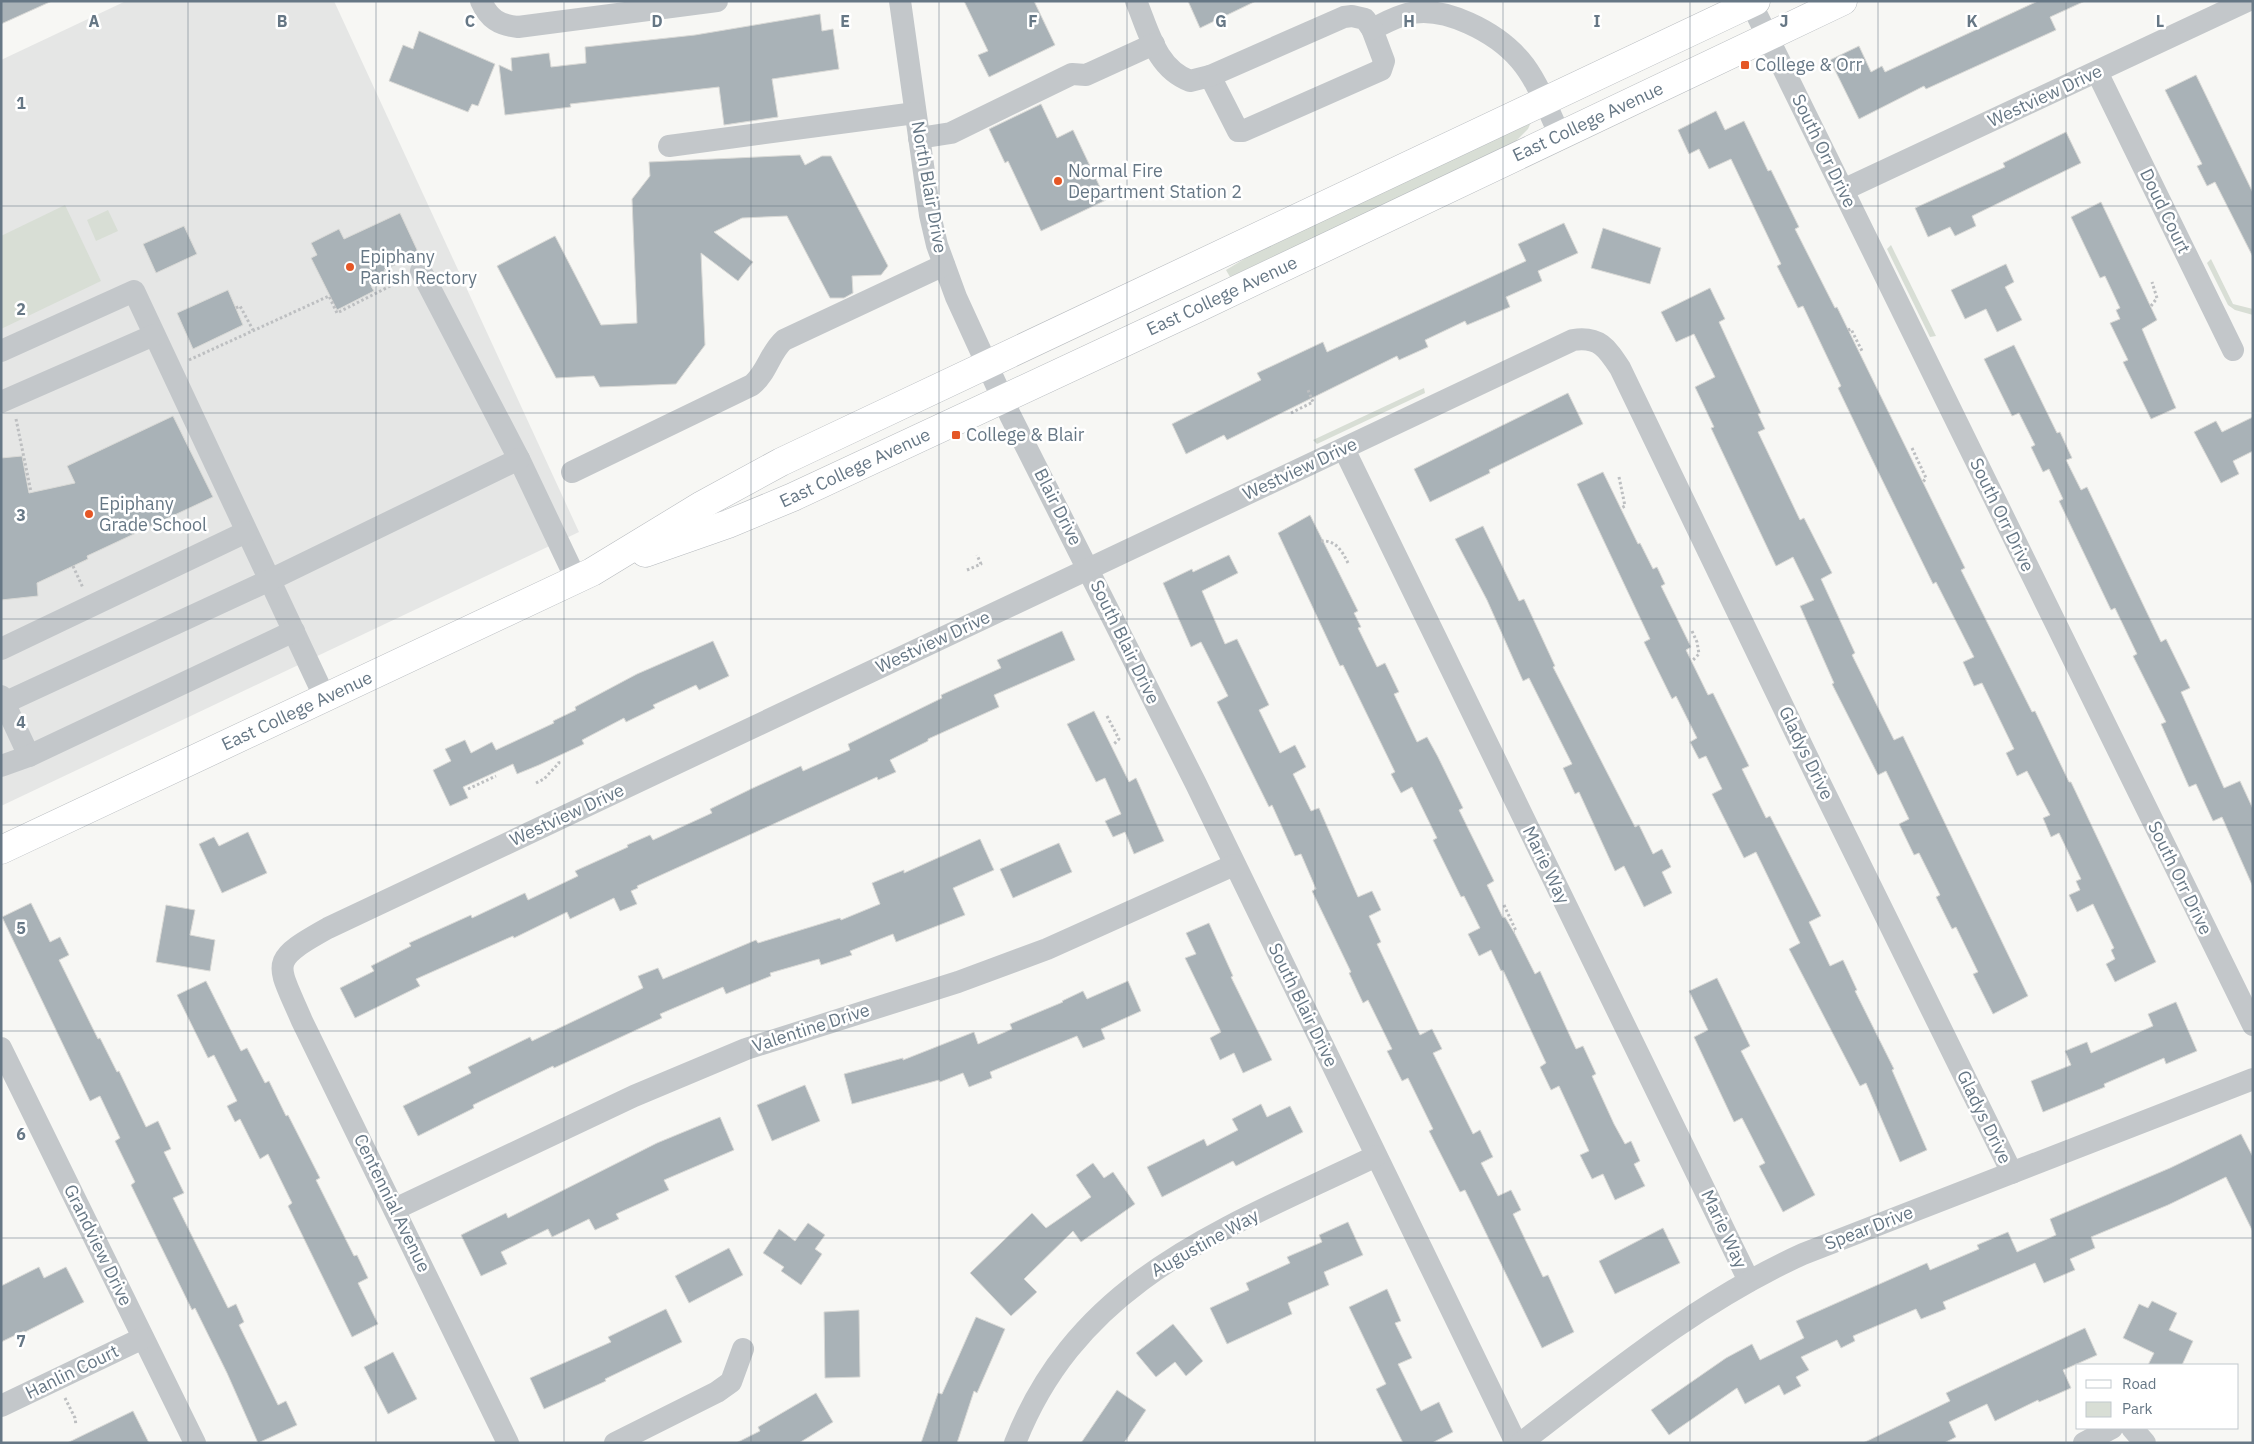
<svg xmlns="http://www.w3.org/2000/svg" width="2254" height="1444" font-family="'IBM Plex Sans',sans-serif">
	<rect width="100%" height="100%" fill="#f7f7f4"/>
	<polygon fill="#e5e6e5" points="126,1 334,1 579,532 1,806 1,60"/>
	<g fill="#d8ded5">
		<polygon points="1532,120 1528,129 1513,144 1230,277 1226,270 1269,244"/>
		<polygon points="65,205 101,281 1,329 1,236"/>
		<polygon points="108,210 118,231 96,241 87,220"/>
		<polygon points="1891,245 1936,336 1930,337 1887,249"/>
		<polygon points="2211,259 2233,304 2253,309 2253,315 2235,310 2228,305 2207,263"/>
		<polygon points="1424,388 1425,393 1317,444 1313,440"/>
	</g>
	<g fill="#a9b2b7" stroke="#d9d9d6">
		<polygon points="1,1 52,1 1,24"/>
		<polygon points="964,1 1034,1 1055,45 989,77 978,55 988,51"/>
		<polygon points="1188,1 1256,1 1200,28"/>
		<polygon points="2038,1 2085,1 2050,17 2056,30 1926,89 1924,86 1859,119 1830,60 1859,46 1871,72 1882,66 1885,72"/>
		<polygon points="820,14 822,31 833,29 839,69 772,79 778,117 724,125 719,87 570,104 571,107 505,115 499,65 512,71 511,58 549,53 551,67 586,63 585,47 695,35"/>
		<polygon points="419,31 495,64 478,106 472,104 468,112 389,81 403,45 413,49"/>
		<polygon points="2196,75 2253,193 2253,257 2215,182 2207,186 2197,166 2202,164 2165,90"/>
		<polygon points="1041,104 1057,138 1073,130 1106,200 1041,231 1008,161 1005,163 989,129"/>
		<polygon points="1716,111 1725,130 1744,121 1768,171 1771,170 1799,227 1795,229 1835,308 1837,307 1965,568 1961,570 2032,712 2035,711 2069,782 2071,782 2156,962 2115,982 2106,964 2115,959 2111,950 2114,948 2093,904 2077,912 2069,895 2080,890 2076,881 2081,879 2059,833 2051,837 2043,818 2050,815 2027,771 2017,776 2006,753 2014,749 1982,683 1974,686 1963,662 1974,657 1936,582 1933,584 1870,455 1838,388 1841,386 1803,306 1798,308 1777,266 1781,264 1731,159 1709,169 1699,149 1689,154 1678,130"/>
		<polygon points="2066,132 2081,163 1972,216 1976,226 1955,236 1950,227 1928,237 1915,208 2005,167 2003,163"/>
		<polygon points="800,155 805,165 822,156 831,156 888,266 881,275 852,276 853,293 844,298 830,298 787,216 742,218 714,232 753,262 738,281 701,253 705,345 676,384 600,387 594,376 556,378 497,266 555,236 601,325 637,323 632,199 650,176 649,162"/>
		<polygon points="2101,202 2157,320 2142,329 2176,408 2151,419 2123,362 2128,360 2110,323 2120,319 2116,310 2120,308 2105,276 2100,278 2071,217"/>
		<polygon points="400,213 419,254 384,270 388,277 371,286 374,291 337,310 311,258 317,255 311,243 339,229 344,239"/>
		<polygon points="1564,223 1578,253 1538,271 1542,281 1506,297 1510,307 1467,325 1465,321 1425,340 1428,347 1399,360 1397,356 1227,440 1224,435 1186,454 1172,424 1261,380 1257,373 1323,342 1327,352 1526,261 1518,244"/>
		<polygon points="184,226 197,254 156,273 143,244"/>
		<polygon points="1603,228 1661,248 1650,284 1591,268"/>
		<polygon points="2006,264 2014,282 2005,287 2022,320 1997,332 1986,309 1965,319 1951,290"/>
		<polygon points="1710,288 1725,319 1719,322 1761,413 1758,414 1765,429 1758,432 1800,520 1804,518 1832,573 1821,579 1855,653 1852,655 1894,740 1903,736 2028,996 1993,1014 1973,974 1978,972 1956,927 1952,929 1936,897 1940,895 1919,853 1914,855 1899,824 1909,819 1886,771 1878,775 1832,684 1834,683 1800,606 1814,600 1793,557 1776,566 1711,428 1714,427 1695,387 1715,377 1694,334 1676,342 1661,312"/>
		<polygon points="228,290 243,325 193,349 177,313"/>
		<polygon points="2014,345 2057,433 2060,432 2072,458 2066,460 2081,490 2087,487 2161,642 2166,639 2190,688 2181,692 2224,788 2240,781 2253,809 2253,887 2222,817 2213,821 2196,784 2189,787 2161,724 2166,722 2133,656 2137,654 2115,608 2111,610 2059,501 2063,499 2049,469 2043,472 2031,447 2035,445 2019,413 2012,416 1984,359"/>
		<polygon points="1568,393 1583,424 1489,470 1490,473 1430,502 1414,469"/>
		<polygon points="173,416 213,497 87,556 88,559 37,583 38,596 1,600 1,458 22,456 29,493 75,483 67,466"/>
		<polygon points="2253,417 2253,451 2233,461 2239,474 2221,483 2194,432 2216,421 2222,432"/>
		<polygon points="1603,472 1638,544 1640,543 1653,569 1657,567 1665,584 1661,586 1691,647 1686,650 1708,695 1713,693 1749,766 1742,769 1766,818 1770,816 1821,916 1809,922 1830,966 1843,960 1857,990 1855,991 1894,1069 1892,1070 1927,1150 1900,1162 1866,1083 1860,1086 1789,949 1800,943 1756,852 1744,858 1712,794 1722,789 1706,756 1699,759 1690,742 1697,738 1676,696 1672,699 1644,642 1650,639 1577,484"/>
		<polygon points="1310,515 1358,611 1354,613 1361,627 1358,628 1377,667 1385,663 1399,692 1394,694 1417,742 1427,737 1438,757 1463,808 1459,810 1494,881 1487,885 1503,918 1505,917 1515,934 1535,974 1540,971 1576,1049 1583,1046 1596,1074 1592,1076 1614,1124 1625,1144 1631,1141 1640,1161 1634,1164 1645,1186 1615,1200 1603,1174 1592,1179 1580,1155 1589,1151 1559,1086 1551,1090 1540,1067 1546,1063 1503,970 1501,971 1491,950 1479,956 1468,934 1480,928 1464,896 1461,897 1433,840 1437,838 1412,787 1401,793 1391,774 1395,772 1343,665 1340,666 1278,533"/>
		<polygon points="1483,526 1519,601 1524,599 1555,666 1553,667 1635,827 1639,825 1653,854 1662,849 1671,867 1662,872 1672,893 1644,907 1624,866 1615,871 1579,792 1575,794 1563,768 1572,764 1529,678 1523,681 1487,600 1455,539"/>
		<polygon points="1229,555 1238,573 1202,591 1225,644 1237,639 1269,705 1259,710 1280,753 1295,745 1306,767 1293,774 1311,811 1319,808 1358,897 1372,891 1381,910 1369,916 1381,942 1377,944 1420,1035 1432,1029 1442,1049 1433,1053 1473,1134 1480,1130 1493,1157 1481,1163 1498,1196 1511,1190 1521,1210 1513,1214 1543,1277 1548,1275 1574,1332 1542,1348 1465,1190 1460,1192 1429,1131 1433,1129 1408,1078 1402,1081 1387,1051 1392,1049 1368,1000 1363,1003 1349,973 1351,972 1312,891 1316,889 1301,854 1295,856 1272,805 1269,807 1217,702 1228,696 1201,642 1191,647 1163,583 1192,569 1193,572"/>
		<polygon points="1062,631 1075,660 994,695 999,707 928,739 928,741 890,760 896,772 878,780 877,777 637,886 638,888 631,891 637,904 620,911 614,898 570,919 567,912 514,938 513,936 416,979 420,986 355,1018 340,988 374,971 371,966 411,946 409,943 471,915 472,918 525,893 528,900 578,876 575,871 628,847 627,845 650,835 653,840 712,813 710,809 753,788 801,766 803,771 850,750 848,744 942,698 941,695 1001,668 997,660"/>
		<polygon points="713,641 729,676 699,690 696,685 653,705 655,708 626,722 624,718 582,740 584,744 539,765 517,774 513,764 463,787 468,798 450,806 433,770 451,761 445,749 465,740 471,753 492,742 496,750 554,723 553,721 576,710 575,707 637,674"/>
		<polygon points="1094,711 1129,782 1136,778 1164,841 1134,854 1125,832 1113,837 1105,821 1121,814 1105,778 1096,782 1067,724"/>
		<polygon points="248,832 267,873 222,893 199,844 214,837 219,846"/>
		<polygon points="980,839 994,870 953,888 965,915 896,942 893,934 850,951 852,955 821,965 819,959 770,973 771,976 726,994 723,987 660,1014 662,1018 554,1068 553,1066 473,1105 474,1108 418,1136 403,1106 471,1073 468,1067 530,1037 532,1041 643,988 638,976 658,968 663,979 756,940 758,943 840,918 841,920 880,904 872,883 904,870 904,873"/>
		<polygon points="1059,843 1072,872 1013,898 1000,869"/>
		<polygon points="31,903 50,942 60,937 69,955 59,960 98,1039 100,1038 117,1072 119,1071 146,1127 158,1121 171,1149 164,1152 184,1193 173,1198 228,1308 236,1304 244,1322 239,1325 278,1405 286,1401 297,1425 258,1443 227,1373 195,1308 192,1310 131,1185 135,1182 115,1141 120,1138 100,1096 90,1101 2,917"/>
		<polygon points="166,905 195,910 190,935 215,940 210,971 156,962"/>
		<polygon points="1209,923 1233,976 1231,977 1272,1060 1243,1073 1234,1053 1220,1060 1210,1038 1221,1032 1185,958 1196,954 1186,933"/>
		<polygon points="1717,978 1750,1046 1741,1051 1815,1195 1783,1212 1759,1166 1765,1163 1742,1118 1734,1122 1694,1037 1708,1030 1689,991"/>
		<polygon points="206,981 241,1051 247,1048 265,1083 269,1081 286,1116 288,1115 320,1178 316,1180 354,1256 357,1255 368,1278 358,1283 378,1324 352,1337 288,1206 292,1203 268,1154 260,1159 240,1119 235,1122 227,1106 237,1101 214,1055 208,1058 177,995"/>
		<polygon points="1128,981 1141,1011 1101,1029 1105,1039 1083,1048 1077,1036 990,1072 992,1078 969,1087 963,1073 940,1082 939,1080 852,1104 844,1074 903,1058 903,1060 974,1032 978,1044 1012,1029 1010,1024 1063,1002 1062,1001 1083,991 1087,999"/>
		<polygon points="2176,1002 2197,1051 2166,1064 2164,1058 2104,1084 2105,1087 2043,1112 2031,1081 2071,1065 2065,1051 2087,1042 2091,1053 2153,1026 2148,1014"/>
		<polygon points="805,1085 820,1121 772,1141 757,1105"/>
		<polygon points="1261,1104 1267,1117 1290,1106 1303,1132 1236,1166 1233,1161 1162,1197 1147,1167 1204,1139 1207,1146 1238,1130 1232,1119"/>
		<polygon points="720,1117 734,1150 664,1180 669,1190 616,1214 619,1219 595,1230 589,1219 552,1237 548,1229 501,1252 507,1264 481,1276 461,1235 506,1213 508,1218 657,1143"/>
		<polygon points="2241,1134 2253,1157 2253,1232 2226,1177 2168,1205 2091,1237 2095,1248 2070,1259 2075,1270 2044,1283 2035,1263 1943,1302 1946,1309 1921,1319 1916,1309 1853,1336 1855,1341 1841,1348 1837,1340 1801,1357 1809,1370 1796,1377 1801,1386 1784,1395 1779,1385 1745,1404 1737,1388 1669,1435 1651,1410 1726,1358 1752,1344 1760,1360 1804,1338 1796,1321 1927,1263 1930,1270 1979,1249 1977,1245 2008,1232 2017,1252 2056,1235 2050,1219 2170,1168"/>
		<polygon points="1093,1163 1104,1178 1113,1172 1135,1204 1081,1242 1073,1231 1024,1279 1037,1292 1011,1316 970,1273 1032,1213 1046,1228 1091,1197 1076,1175"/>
		<polygon points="1348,1222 1363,1255 1324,1272 1329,1285 1288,1303 1292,1314 1227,1344 1210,1308 1249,1290 1246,1283 1290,1263 1287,1257 1322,1242 1319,1235"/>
		<polygon points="808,1223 825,1235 815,1249 822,1254 801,1285 781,1271 784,1267 763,1253 779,1229 795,1241"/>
		<polygon points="1663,1228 1680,1263 1615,1294 1599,1261"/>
		<polygon points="729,1248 743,1275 689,1303 675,1276"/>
		<polygon points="39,1267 44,1278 66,1267 84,1302 25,1332 24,1331 1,1342 1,1286"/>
		<polygon points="1387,1289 1401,1321 1395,1323 1412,1358 1398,1364 1421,1411 1439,1402 1453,1432 1432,1443 1403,1443 1376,1389 1386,1384 1349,1307"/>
		<polygon points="2152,1301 2177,1313 2169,1330 2193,1341 2182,1365 2148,1365 2154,1353 2123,1338 2139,1304 2148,1308"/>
		<polygon points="666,1309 682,1342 605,1379 606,1381 544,1409 530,1378 611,1342 608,1337"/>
		<polygon points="859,1310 860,1377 825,1378 824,1312"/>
		<polygon points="976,1317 1005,1329 977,1393 974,1391 957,1443 921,1443 938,1393 942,1394"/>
		<polygon points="1173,1324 1203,1361 1186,1376 1175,1362 1156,1377 1136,1353"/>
		<polygon points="2085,1328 2097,1355 2063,1370 2071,1388 2039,1402 2038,1400 1995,1421 1987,1404 1949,1422 1956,1437 1944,1443 1863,1443 1950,1401 1946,1393"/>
		<polygon points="393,1352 417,1399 388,1414 364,1367"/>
		<polygon points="1117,1390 1146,1410 1124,1443 1081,1443"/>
		<polygon points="816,1393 833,1422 799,1443 736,1443 760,1431 758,1427"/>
		<polygon points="133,1411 149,1443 67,1443"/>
	</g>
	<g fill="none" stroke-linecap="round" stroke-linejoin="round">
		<defs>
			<g id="major">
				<polyline points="645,553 728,524 793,497 1198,308 1843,1"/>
				<polyline points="1,850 592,572 702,505 781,462 1756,1"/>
			</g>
		</defs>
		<use href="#major" stroke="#b6babe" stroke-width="29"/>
		<g stroke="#bdbfc1" stroke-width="3" stroke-dasharray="2.5 2.5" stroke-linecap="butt">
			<polyline points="2151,306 2157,298 2152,282"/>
			<polyline points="236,308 240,306 253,330"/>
			<polyline points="1848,330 1851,329 1863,353"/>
			<polyline points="189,360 329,296 337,313 402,280"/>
			<polyline points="1291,413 1313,402 1308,390"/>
			<polyline points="16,419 31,492"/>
			<polyline points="1912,448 1926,478 1923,482"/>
			<polyline points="1619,477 1625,506 1621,508"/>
			<path d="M1321,541C1336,540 1342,551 1348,563"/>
			<polyline points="73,566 83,588"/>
			<polyline points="967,570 981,564 977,555"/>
			<polyline points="1692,631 1697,642 1699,654 1693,660"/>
			<polyline points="1107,716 1119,739 1114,744"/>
			<polyline points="536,783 544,779 559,763 558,759"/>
			<polyline points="468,789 496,776"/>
			<polyline points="1504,905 1516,931 1514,931"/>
			<polyline points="65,1398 75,1418 76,1425"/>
		</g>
		<g stroke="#c3c7ca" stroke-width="22">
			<path d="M481,1C489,19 499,25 518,27L717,1"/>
			<polyline points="900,1 930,215 937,245 956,297 1010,415 1196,784 1516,1443"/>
			<path d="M1136,1C1149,32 1156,68 1190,81L1210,76L1238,131H1243L1381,70L1384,61L1372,29C1383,24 1395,17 1407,14C1444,4 1497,33 1520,60C1538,81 1548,111 1560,135"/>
			<polyline points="1750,1 2253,1025"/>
			<polyline points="2097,72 2233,350"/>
			<polyline points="1210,76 1344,17 1352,16 1365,19 1372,29"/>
			<polyline points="919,138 951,133 1072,74 1086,75 1154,44"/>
			<polyline points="669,146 915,113"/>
			<polyline points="1843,190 2247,1"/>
			<polyline points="421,271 519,459 576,579"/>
			<polyline points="1,351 134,291 325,698"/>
			<polyline points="1,402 154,335"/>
			<polyline points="1344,449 1749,1281"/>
			<path d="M572,472L752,385C767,373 770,352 784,340L944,265"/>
			<polyline points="1,649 246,532"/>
			<polyline points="1,696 29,756"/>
			<polyline points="4,703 270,580 519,459"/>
			<polyline points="1,766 29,756 294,631"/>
			<polyline points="1,1048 195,1443"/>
			<polyline points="395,1209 634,1096 746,1049 958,982 1047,949 1234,865"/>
			<polyline points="1,1406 143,1338"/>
			<polyline points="2132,1428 2145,1443"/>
			<path d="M508,1443L302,1021C277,962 267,962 328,928L1573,340C1599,336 1607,348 1620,368L1817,777L2012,1173"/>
			<polyline points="615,1443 717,1392 731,1382 743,1349"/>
			<path d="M1015,1443C1080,1277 1229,1227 1376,1156"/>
			<path d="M1521,1443C1611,1374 1699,1301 1803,1254L2253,1079"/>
			<polyline points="2084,1443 2112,1428"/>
		</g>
		<use href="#major" stroke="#fff" stroke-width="28"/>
	</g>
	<path fill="none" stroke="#667785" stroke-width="1" stroke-opacity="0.55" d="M188,1V1443M376,1V1443M564,1V1443M751,1V1443M939,1V1443M1127,1V1443M1315,1V1443M1503,1V1443M1690,1V1443M1878,1V1443M2066,1V1443M1,206H2253M1,413H2253M1,619H2253M1,825H2253M1,1031H2253M1,1238H2253"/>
	<g fill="#e55726" stroke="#fff" stroke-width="2">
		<rect x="1740" y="60" width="10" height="10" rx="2.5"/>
		<circle cx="1058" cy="181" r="5"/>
		<circle cx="350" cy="267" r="5"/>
		<rect x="951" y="430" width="10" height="10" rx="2.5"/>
		<circle cx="89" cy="514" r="5"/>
	</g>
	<g text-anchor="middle" stroke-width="5" stroke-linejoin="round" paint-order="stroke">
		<g font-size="18" fill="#667785" stroke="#fff" text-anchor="start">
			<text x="1755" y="71">College &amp; Orr</text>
			<text x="1068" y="177">Normal Fire<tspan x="1068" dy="21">Department Station 2</tspan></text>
			<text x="360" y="263">Epiphany<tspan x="360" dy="21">Parish Rectory</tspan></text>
			<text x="966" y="441">College &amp; Blair</text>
			<text x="99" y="510">Epiphany<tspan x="99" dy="21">Grade School</tspan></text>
		</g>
		<g font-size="18" fill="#667785" stroke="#fff">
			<text transform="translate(2045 96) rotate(-25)" y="6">Westview Drive</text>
			<text transform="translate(1588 122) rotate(-25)" y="6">East College Avenue</text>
			<text transform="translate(1824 151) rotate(64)" y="6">South Orr Drive</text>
			<text transform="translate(929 187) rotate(80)" y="6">North Blair Drive</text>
			<text transform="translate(2165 211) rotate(64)" y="6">Doud Court</text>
			<text transform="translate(1222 296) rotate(-25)" y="6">East College Avenue</text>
			<text transform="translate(855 468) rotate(-25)" y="6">East College Avenue</text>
			<text transform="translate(1300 469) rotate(-25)" y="6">Westview Drive</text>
			<text transform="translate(1058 507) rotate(63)" y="6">Blair Drive</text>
			<text transform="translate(2002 515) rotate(64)" y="6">South Orr Drive</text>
			<text transform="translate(933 642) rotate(-25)" y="6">Westview Drive</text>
			<text transform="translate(1125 642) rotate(64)" y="6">South Blair Drive</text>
			<text transform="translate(297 711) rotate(-25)" y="6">East College Avenue</text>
			<text transform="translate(1806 753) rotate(64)" y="6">Gladys Drive</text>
			<text transform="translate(567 815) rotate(-25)" y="6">Westview Drive</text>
			<text transform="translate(1546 865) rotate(64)" y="6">Marie Way</text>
			<text transform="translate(2180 878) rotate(64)" y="6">South Orr Drive</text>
			<text transform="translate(1303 1005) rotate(64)" y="6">South Blair Drive</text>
			<text transform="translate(811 1028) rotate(-18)" y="6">Valentine Drive</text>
			<text transform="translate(1984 1117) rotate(64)" y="6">Gladys Drive</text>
			<text transform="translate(392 1203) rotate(64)" y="6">Centennial Avenue</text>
			<text transform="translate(1869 1228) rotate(-21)" y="6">Spear Drive</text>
			<text transform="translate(1724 1229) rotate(65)" y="6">Marie Way</text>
			<text transform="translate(1205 1243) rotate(-29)" y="6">Augustine Way</text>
			<text transform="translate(98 1245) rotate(64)" y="6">Grandview Drive</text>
			<text transform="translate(72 1372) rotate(-26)" y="6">Hanlin Court</text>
		</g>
	</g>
	<g font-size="16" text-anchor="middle" font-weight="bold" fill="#667785" stroke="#fff" stroke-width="5" stroke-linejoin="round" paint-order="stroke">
		<text x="94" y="27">A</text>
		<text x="282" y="27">B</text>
		<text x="470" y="27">C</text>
		<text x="657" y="27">D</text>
		<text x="845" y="27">E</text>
		<text x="1033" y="27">F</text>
		<text x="1221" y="27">G</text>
		<text x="1409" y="27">H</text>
		<text x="1597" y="27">I</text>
		<text x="1784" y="27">J</text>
		<text x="1972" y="27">K</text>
		<text x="2160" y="27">L</text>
		<text x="21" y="109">1</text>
		<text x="21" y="315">2</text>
		<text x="21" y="521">3</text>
		<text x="21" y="728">4</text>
		<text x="21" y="934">5</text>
		<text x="21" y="1140">6</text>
		<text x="21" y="1347">7</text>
	</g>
	<rect width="2254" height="1444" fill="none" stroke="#667785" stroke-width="5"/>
	<rect x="2076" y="1364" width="162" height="65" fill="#ffffff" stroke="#c2c9ce"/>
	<rect x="2086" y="1380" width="25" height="8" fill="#ffffff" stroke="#c2c9ce"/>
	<text x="2122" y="1389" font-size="15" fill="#667785">Road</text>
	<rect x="2086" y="1402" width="25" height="15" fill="#d8ded5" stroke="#c2c9ce"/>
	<text x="2122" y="1414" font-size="15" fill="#667785">Park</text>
</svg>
